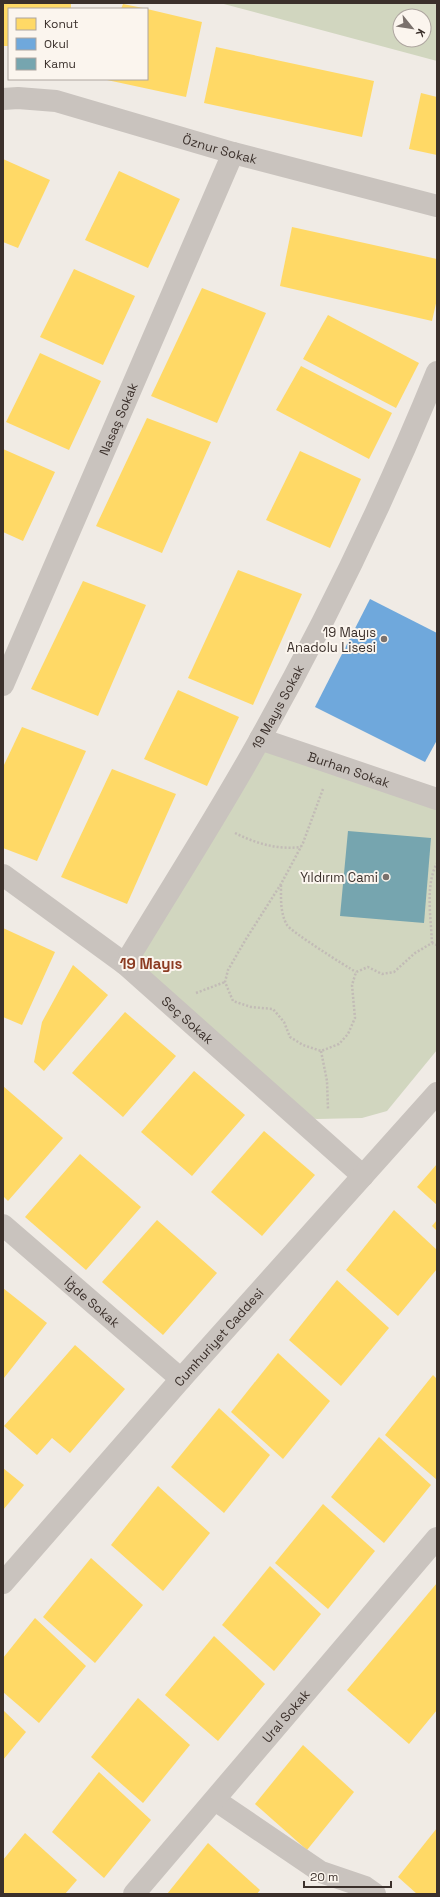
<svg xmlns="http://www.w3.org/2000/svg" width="440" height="1897" font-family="'Space Grotesk',sans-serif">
	<rect width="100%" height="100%" fill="#f0ebe5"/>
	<g fill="#d1d6bf" fill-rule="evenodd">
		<path d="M220,3H437V61ZM400,16H424V40H400Z"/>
		<polygon points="260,739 437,799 437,1050 387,1111 362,1118 317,1119 298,1117 125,964"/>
	</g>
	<g fill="#ffd966">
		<polygon points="3,3 71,3 71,9 9,9 9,46 3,46"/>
		<polygon points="123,4 143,8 143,9 121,9"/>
		<polygon points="147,9 202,22 186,97 107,80 147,79"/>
		<polygon points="216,47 374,81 362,137 204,103"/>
		<polygon points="421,93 437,97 437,155 409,149"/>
		<polygon points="3,159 50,180 18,248 3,242"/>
		<polygon points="119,171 180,199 148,268 85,240"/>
		<polygon points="292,227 437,259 437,299 432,321 280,286"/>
		<polygon points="74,269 135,296 103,365 40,337"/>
		<polygon points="202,288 266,313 217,423 151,396"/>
		<polygon points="328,315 419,363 396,408 303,359"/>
		<polygon points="40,353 101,381 69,450 6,422"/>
		<polygon points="301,366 392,413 369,459 276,410"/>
		<polygon points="147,418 211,442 162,553 96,526"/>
		<polygon points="3,449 55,472 23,541 3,532"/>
		<polygon points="300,451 361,479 330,548 266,520"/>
		<polygon points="238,570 302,594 253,705 188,678"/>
		<polygon points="83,581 146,605 98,716 31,689"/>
		<polygon points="178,690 239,717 207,786 144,759"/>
		<polygon points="22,727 86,751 37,861 3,848 3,767"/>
		<polygon points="112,769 176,794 127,904 61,877"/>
		<polygon points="3,928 55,952 22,1025 3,1017"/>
		<polygon points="73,965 108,995 44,1071 34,1062 42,1022"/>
		<polygon points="125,1012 176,1056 123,1117 72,1073"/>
		<polygon points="194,1071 245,1115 192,1176 141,1132"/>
		<polygon points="3,1086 63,1138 8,1201 3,1196"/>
		<polygon points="264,1131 315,1175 262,1236 211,1192"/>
		<polygon points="80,1154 141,1207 86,1270 25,1217"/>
		<polygon points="437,1164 437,1205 417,1187"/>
		<polygon points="394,1210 437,1250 437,1269 398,1316 346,1270"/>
		<polygon points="157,1220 217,1273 163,1335 102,1282"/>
		<polygon points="437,1220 437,1231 432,1226"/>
		<polygon points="337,1280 389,1328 341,1386 289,1340"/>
		<polygon points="3,1288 47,1323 4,1378 3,1377"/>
		<polygon points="75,1345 125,1389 70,1453 52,1438 37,1455 4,1426"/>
		<polygon points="278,1353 330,1401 283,1459 231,1412"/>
		<polygon points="433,1375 437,1379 437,1480 385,1435"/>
		<polygon points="219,1408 270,1455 224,1513 171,1467"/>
		<polygon points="379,1437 431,1485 384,1543 331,1497"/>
		<polygon points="3,1468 24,1485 3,1510"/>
		<polygon points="158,1486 210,1533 163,1591 111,1545"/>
		<polygon points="323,1504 375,1551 328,1609 275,1563"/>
		<polygon points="91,1558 143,1605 95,1663 43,1617"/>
		<polygon points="270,1566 321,1614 274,1671 222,1625"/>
		<polygon points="437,1583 437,1710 409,1744 347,1690"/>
		<polygon points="35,1618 86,1666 39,1723 3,1692 3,1658"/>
		<polygon points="214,1636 265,1684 218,1741 165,1695"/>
		<polygon points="138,1698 190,1745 143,1803 91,1757"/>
		<polygon points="3,1710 26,1732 3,1760"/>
		<polygon points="303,1745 354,1792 307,1850 255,1804"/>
		<polygon points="99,1772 151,1820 104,1878 52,1832"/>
		<polygon points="437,1828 437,1894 417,1894 398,1877"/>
		<polygon points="25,1833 77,1880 65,1894 3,1894 3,1860"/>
		<polygon points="208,1843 260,1890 257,1894 167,1894"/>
	</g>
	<polygon fill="#6fa8dc" points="370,599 437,633 437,740 425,762 315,707"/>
	<polygon fill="#76a5af" points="348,831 431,838 424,923 340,916"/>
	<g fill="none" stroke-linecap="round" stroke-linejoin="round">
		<g stroke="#c2bbb6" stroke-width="2.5" stroke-dasharray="2 2" stroke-linecap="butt">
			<polyline points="323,789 303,843 281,884 246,939 228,970 225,982 233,1001 251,1007 273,1009 284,1022 290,1037 303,1045 321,1051 339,1044 348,1034 355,1018 352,985 356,972 368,967 382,974 394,972 415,953 432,943 437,945"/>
			<path d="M235,833C255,843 277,850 301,847"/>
			<path d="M281,885C281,897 280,913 287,925C290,931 347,967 356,972"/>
			<path d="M432,943C431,918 425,885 437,863"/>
			<polyline points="196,993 225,982"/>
			<polyline points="321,1051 327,1081 328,1109"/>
		</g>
		<g stroke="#c9c3be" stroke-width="22">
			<path id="s1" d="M3,99L18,98L56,101L233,153L437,206"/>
			<path id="s2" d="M3,685L233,153"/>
			<path id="s3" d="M260,739L437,799"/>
			<path id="s4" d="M3,875L125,964L363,1176"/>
			<path id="s5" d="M125,964C170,889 218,815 260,739C326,621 386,497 437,372"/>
			<path id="s6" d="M3,1225L181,1379"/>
			<polyline points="215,1800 321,1872 365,1887 375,1894"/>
			<path id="s7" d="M134,1894L437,1538"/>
		</g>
		<path stroke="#c9c3be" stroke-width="22" id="s8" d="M3,1583L181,1379L437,1093"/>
	</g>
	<g fill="#7a716c" stroke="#fbf5ee" stroke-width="1.5">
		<circle cx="384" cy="639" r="4"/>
		<circle cx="386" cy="877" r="4"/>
	</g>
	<g text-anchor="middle" stroke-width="4" stroke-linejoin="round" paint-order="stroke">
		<g font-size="13" fill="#3b302b" stroke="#fbf5ee">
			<text dy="5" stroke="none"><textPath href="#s1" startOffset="224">Öznur Sokak</textPath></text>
			<text dy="5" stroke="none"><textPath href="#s2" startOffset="290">Nasaş Sokak</textPath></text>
			<text dy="5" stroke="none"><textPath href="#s5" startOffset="299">19 Mayıs Sokak</textPath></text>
			<text dy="5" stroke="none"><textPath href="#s3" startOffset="94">Burhan Sokak</textPath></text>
			<text dy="5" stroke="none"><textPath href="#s4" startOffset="235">Seç Sokak</textPath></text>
			<text dy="5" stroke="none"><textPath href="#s6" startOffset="118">İğde Sokak</textPath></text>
			<text dy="5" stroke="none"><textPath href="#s8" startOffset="327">Cumhuriyet Caddesi</textPath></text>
			<text dy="5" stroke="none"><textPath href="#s7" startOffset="234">Ural Sokak</textPath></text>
		</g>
		<g font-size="13" fill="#3b302b" stroke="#fbf5ee" text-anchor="end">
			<text x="376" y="637">19 Mayıs<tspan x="376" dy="15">Anadolu Lisesi</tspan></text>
			<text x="378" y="882">Yıldırım Cami</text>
		</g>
		<g font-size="15" font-weight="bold" fill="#8c3b22" stroke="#fbf5ee">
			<text x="151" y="969">19 Mayıs</text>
		</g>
	</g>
	<rect width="440" height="1897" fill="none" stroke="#3b302b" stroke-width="8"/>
	<rect x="8" y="8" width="140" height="72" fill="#fbf5ee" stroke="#aea6a0"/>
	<rect x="16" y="18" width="20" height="12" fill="#ffd966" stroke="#aea6a0"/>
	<text x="44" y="28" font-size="12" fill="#3b302b">Konut</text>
	<rect x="16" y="38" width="20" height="12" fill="#6fa8dc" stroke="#aea6a0"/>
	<text x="44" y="48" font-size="12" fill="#3b302b">Okul</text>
	<rect x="16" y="58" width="20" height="12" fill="#76a5af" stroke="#aea6a0"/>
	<text x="44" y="68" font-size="12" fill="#3b302b">Kamu</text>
	<g transform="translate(412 28) rotate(120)"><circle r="19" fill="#fbf5ee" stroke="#aea6a0"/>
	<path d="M0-3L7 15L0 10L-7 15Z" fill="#7a716c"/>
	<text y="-6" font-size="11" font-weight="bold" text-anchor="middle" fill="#3b302b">K</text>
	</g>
	<path d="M304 1881v6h87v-6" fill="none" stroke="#3b302b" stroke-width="2"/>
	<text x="310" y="1881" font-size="12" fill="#3b302b" stroke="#fbf5ee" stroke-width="3" paint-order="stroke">20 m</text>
</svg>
